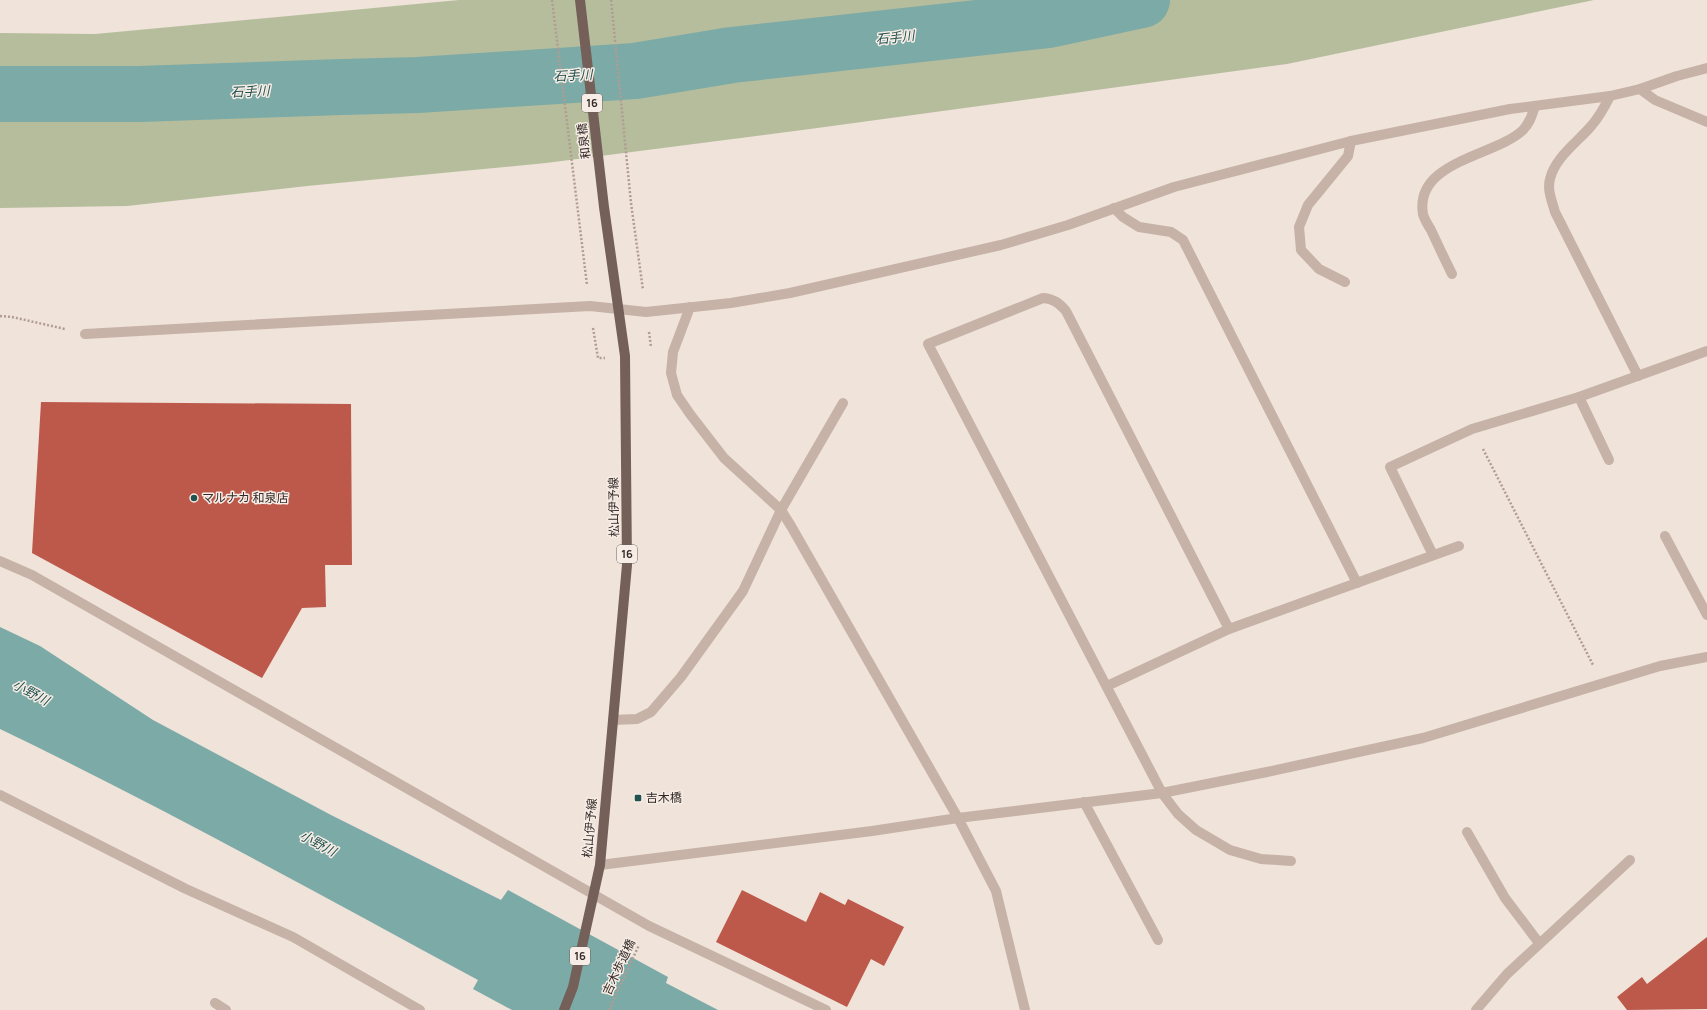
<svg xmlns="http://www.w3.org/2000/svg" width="1707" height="1010" font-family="Manrope,'Noto Sans JP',sans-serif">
	<rect width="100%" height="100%" fill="#efe3da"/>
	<polygon fill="#b6bd9c" points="459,0 1594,0 1287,64 810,129 546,163 307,186 127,206 0,208 0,33 95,34"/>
	<path fill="#7baaa7" d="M0,627L40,646L153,720L331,815L501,900L508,890L668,977L666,983L718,1010H512L473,989L478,980C319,894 162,807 0,729Z"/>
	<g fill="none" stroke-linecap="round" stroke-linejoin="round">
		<polyline stroke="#7baaa7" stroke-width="56" points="0,94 139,94 342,87 418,85 635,71 732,55 1049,20 1142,0"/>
	</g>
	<g fill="#bd594b">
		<polygon points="41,402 351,404 352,565 325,565 326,607 302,608 262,678 32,553"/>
		<polygon points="742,890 806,922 820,892 845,905 848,899 904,927 884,966 871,959 847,1007 716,942"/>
		<polygon points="1707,937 1707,1009 1627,1010 1617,997 1642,977 1647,984"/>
	</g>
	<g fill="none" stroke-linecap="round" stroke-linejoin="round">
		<g stroke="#b29c92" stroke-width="2.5" stroke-dasharray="2 2" stroke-linecap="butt">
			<polyline points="552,0 587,285"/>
			<polyline points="611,0 631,203 643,290"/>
			<polyline points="0,316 12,317 65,329"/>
			<polyline points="593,328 598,358 605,358"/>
			<polyline points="649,332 651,347"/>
			<polyline points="1483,449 1593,665"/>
			<polyline points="609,1010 639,945"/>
		</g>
		<g stroke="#c6b2a7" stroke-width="10">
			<polyline points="1640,89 1655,100 1707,122"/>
			<path d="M1610,96C1605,106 1600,116 1592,125C1579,141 1555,157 1550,179C1547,190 1552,201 1555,212L1638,376"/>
			<polyline points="1114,208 1123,217 1139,227 1171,232 1183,240 1357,583"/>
			<path d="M1452,274C1445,260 1438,245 1431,230C1428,225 1424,219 1423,214C1414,161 1496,156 1523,130C1530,123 1532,115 1535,106"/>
			<polyline points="1345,282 1319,269 1301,250 1299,227 1308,205 1348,156 1351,141"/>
			<polyline points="690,307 673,352 671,373 677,395 690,414 724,458 781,510 791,526 958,818 996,891 1025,1010"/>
			<polyline points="85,334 590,306 646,312 731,303 790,293 1001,245 1068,225 1174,187 1351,141 1510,109 1610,96 1640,89 1677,76 1707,68"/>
			<polyline points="1579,397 1609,460"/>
			<polyline points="1665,536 1707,615"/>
			<polyline points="1433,555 1390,467 1472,429 1579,397 1707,351"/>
			<polyline points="0,561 32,575 649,926 826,1010"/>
			<path d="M1229,629L1066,311C1059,303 1054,299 1043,298L928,344L1162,793L1178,814L1196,830L1230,850L1261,859L1291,861"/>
			<polyline points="1107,686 1229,629 1459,546"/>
			<polyline points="613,720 637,719 651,712 681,677 743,591 781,510 843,403"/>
			<polyline points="0,795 186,889 293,937 420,1010"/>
			<polyline points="1084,802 1158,940"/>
			<polyline points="1467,832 1505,898 1539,943"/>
			<polyline points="600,865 872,831 958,818 1162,793 1267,772 1423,738 1660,666 1707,657"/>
			<polyline points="215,1003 226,1010"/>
			<polyline points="1476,1010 1507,974 1630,860"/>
		</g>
		<polyline stroke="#745f59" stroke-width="10" points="564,1010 573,987 600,865 627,565 625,356 604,207 580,0"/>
	</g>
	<g fill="#20524f" stroke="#f8ede6" stroke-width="1.5">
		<circle cx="194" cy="498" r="4"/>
		<rect x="634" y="794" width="8" height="8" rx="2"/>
	</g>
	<g text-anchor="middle" stroke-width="3" stroke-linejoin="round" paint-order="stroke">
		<g fill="#f8ede6" stroke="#6e6460" stroke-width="1">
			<rect x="582" y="94" width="20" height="18" rx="3"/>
			<rect x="617" y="545" width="20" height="18" rx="3"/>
			<rect x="570" y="947" width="20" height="18" rx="3"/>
		</g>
		<g font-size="11" font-weight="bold" fill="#332a27">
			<text x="592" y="107">16</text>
			<text x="627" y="558">16</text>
			<text x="580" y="960">16</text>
		</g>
		<g font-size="12" fill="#332a27" stroke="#f8ede6">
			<text transform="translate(584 141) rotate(-97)" y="4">和泉橋</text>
			<text transform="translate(614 507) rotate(-91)" y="4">松山伊予線</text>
			<text transform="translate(590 828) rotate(-85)" y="4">松山伊予線</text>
			<text transform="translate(619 967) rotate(-65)" y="4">吉木歩道橋</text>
		</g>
		<g font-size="12" fill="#332a27" stroke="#f8ede6" text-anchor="start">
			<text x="202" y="502">マルナカ 和泉店</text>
			<text x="646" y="802">吉木橋</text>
		</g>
		<g font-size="13" font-style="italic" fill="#20524f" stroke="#f8ede6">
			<text transform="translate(895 37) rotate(-6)" y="5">石手川</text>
			<text transform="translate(573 75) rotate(-3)" y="5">石手川</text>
			<text transform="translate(250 91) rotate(-2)" y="5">石手川</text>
			<text transform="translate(31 692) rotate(28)" y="5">小野川</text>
			<text transform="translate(318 843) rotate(28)" y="5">小野川</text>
		</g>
	</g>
</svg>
